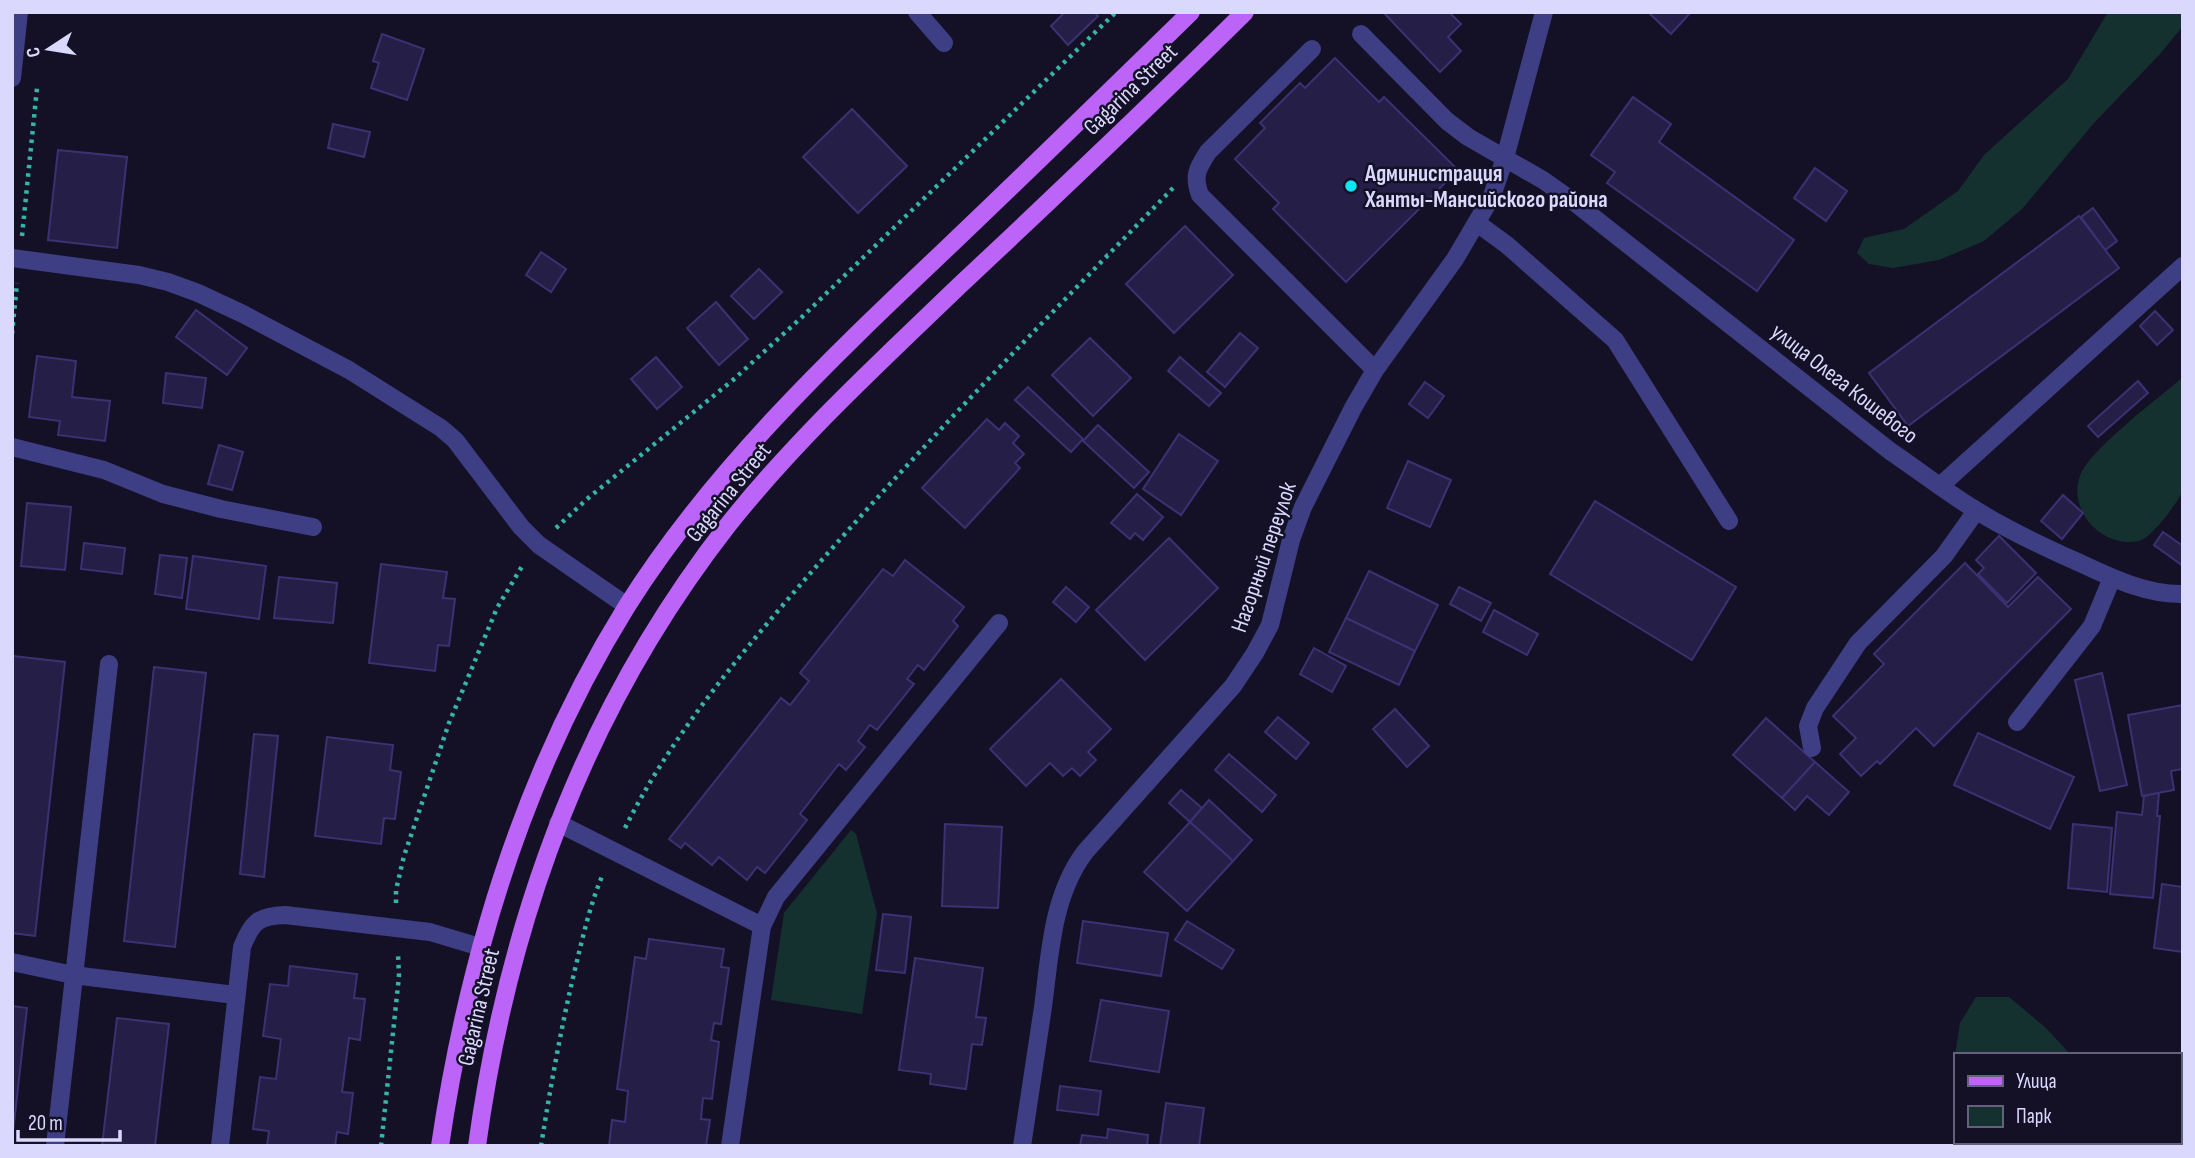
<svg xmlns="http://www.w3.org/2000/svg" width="2195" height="1158" font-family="'Sofia Sans Condensed',sans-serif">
	<rect width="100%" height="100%" fill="#141127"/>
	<g fill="#14312f">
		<polygon points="2108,12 2183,12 2183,26 2160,54 2094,123 2022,209 1984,241 1939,260 1893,268 1869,264 1857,253 1864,238 1904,229 1958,191 1984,155 2068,79"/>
		<path d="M2183,377C2183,395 2186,484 2181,494C2176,505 2151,538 2139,541C2104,549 2067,512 2080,476C2089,450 2159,398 2183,377Z"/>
		<polygon points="851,830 856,834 877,913 862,1014 771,1000 784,913"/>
		<polygon points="1976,997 2009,997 2045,1027 2071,1055 1955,1055 1960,1023"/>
		<polygon points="2183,1044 2183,1146 1987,1146 1987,1142 2179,1142 2179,1059"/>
	</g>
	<g fill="#251e47" stroke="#3c3172" stroke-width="2">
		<polygon points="1065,12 1094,12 1098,16 1068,45 1051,26"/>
		<polygon points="1383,12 1449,12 1461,24 1448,37 1461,51 1440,72"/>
		<polygon points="1648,12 1691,12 1671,34"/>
		<polygon points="382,34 424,49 407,100 371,88 379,63 373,61"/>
		<polygon points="1335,58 1379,102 1384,97 1458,170 1346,282 1273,209 1279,203 1235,159 1265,128 1260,123 1300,83 1305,88"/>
		<polygon points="1633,97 1671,124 1659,142 1794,240 1757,291 1607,183 1615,172 1591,155"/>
		<polygon points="852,109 907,166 858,213 803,157"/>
		<polygon points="333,124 370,132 364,157 328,148"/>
		<polygon points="58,150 127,157 117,248 48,240"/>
		<polygon points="1815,168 1847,191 1826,221 1794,198"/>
		<polygon points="2093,208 2117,241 2105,250 2081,217"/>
		<polygon points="2079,216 2119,268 1908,426 1869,373"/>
		<polygon points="1185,226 1233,275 1174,333 1126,284"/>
		<polygon points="541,252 566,269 551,292 526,275"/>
		<polygon points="759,269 782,292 754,319 731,296"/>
		<polygon points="716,302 748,339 719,365 687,328"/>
		<polygon points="196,310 247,348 227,375 176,337"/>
		<polygon points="2155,311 2173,330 2157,345 2140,326"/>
		<polygon points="1240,333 1258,348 1225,387 1207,372"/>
		<polygon points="1090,338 1131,378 1093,416 1052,375"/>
		<polygon points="37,356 76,361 72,397 110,401 105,441 58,435 60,421 29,417"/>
		<polygon points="656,357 682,387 657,409 631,379"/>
		<polygon points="1180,357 1221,393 1209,406 1168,371"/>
		<polygon points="166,373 206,378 202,408 163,403"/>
		<polygon points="2138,381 2148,393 2098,437 2088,426"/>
		<polygon points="1425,382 1444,396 1428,418 1409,404"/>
		<polygon points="1028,387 1083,439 1071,452 1015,400"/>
		<polygon points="987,419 999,430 1005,423 1019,436 1013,443 1024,454 1015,463 1020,468 965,528 922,488"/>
		<polygon points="1098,425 1149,472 1134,488 1083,441"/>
		<polygon points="1179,434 1218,461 1181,515 1143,489"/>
		<polygon points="219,445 243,452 232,490 208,484"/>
		<polygon points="1408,461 1451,480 1430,527 1387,508"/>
		<polygon points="1137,494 1163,517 1143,540 1135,533 1130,539 1111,523"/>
		<polygon points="2063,495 2083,513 2062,539 2041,521"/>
		<polygon points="1595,501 1736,587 1692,660 1550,574"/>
		<polygon points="27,503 71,507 65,570 21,566"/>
		<polygon points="2163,532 2183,546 2183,566 2154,545"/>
		<polygon points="1999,536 2036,573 2007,603 1978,574 1984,568 1976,560"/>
		<polygon points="1169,538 1218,588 1145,660 1096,610"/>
		<polygon points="84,543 125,548 122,574 81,569"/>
		<polygon points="160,555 187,558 182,598 155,594"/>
		<polygon points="193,556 266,566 259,619 186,609"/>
		<polygon points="905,560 964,607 953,621 958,626 924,670 918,665 907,679 914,684 877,730 870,725 858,741 865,747 846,770 839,764 800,814 807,820 765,873 757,867 747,880 719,857 712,865 685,843 681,848 669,839 781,698 790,705 809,681 800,673 883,569 893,576"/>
		<polygon points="1965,563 2008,607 2038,577 2071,609 1934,746 1916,728 1880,764 1877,761 1861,776 1840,754 1856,738 1833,716 1884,664 1874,654"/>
		<polygon points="381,564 447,572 443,598 455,599 449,646 438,645 435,671 369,663"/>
		<polygon points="1369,571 1438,605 1415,651 1346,618"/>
		<polygon points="279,577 337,583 333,623 274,618"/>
		<polygon points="1066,587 1089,607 1076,622 1053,602"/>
		<polygon points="1459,587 1491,603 1481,621 1450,604"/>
		<polygon points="1494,610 1538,634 1527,655 1483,632"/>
		<polygon points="1346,618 1415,651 1399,685 1329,652"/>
		<polygon points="1314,648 1346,666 1332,692 1300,674"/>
		<polygon points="13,656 65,662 35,936 12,933"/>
		<polygon points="154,667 206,673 175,947 124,941"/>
		<polygon points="2102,673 2127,785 2100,791 2075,680"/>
		<polygon points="1061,679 1111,729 1088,752 1096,760 1080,776 1072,768 1063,776 1050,763 1026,786 990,749"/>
		<polygon points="2183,705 2183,769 2171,771 2174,790 2142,796 2128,715"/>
		<polygon points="1395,709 1429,746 1407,767 1373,729"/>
		<polygon points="1278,717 1309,743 1296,759 1265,732"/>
		<polygon points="1766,718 1815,762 1782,798 1733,755"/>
		<polygon points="1978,733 2074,777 2050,829 1954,785"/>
		<polygon points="254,734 278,736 264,877 240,874"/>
		<polygon points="327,737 393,745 390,770 401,772 395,819 384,818 381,844 315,836"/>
		<polygon points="1229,754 1276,795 1262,812 1215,770"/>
		<polygon points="1815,762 1849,792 1829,815 1807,796 1795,810 1782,798"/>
		<polygon points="1181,790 1202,808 1190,822 1169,803"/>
		<polygon points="2159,793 2157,816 2160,816 2153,898 2110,894 2117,812 2142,815 2144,796"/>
		<polygon points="1209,800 1252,840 1233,861 1190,822"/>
		<polygon points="1190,822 1233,861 1187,911 1144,872"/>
		<polygon points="945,824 1002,827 998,908 942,906"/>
		<polygon points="2073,824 2112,828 2107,892 2068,888"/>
		<polygon points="2162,884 2183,887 2183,952 2154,948"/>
		<polygon points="883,914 911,917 905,973 876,970"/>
		<polygon points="1083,921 1168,933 1161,976 1077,963"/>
		<polygon points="1187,921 1234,950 1222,969 1175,940"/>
		<polygon points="649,939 724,949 721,967 729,968 721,1024 714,1023 711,1040 719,1042 712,1099 703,1098 701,1119 710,1120 706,1146 609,1146 612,1120 625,1122 628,1091 617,1089 635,957 646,959"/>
		<polygon points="915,958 983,968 976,1017 986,1018 982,1045 972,1044 966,1089 930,1084 931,1074 899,1070"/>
		<polygon points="290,966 357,974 354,998 365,999 360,1040 349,1038 342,1092 353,1093 348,1134 337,1132 335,1146 267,1146 269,1131 253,1129 260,1077 276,1079 281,1039 263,1036 270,984 288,986"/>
		<polygon points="1101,1000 1169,1011 1159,1072 1090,1061"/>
		<polygon points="12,1006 27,1008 12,1141"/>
		<polygon points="117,1018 169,1024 155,1146 102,1146"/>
		<polygon points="1060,1086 1101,1091 1098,1115 1057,1110"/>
		<polygon points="1166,1103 1204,1108 1199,1146 1160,1146"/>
		<polygon points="1108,1129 1148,1135 1147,1146 1080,1146 1082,1135 1107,1138"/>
	</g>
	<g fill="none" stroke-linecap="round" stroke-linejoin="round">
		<g stroke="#35b4a9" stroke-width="4.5" stroke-dasharray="3.5 5" stroke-linecap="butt">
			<polyline points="22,236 37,88"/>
			<polyline points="12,334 17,283"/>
			<polyline points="556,528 587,499 733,380 802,317 1116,12"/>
			<path d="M625,828C673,732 744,650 814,569C929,437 1052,313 1173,188"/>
			<polyline points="396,903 396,890 404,856 449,723 497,608 524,563"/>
			<polyline points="381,1146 399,976 398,954"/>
			<path d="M541,1146C551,1084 562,1022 577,961C584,932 591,902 603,874"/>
		</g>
		<g stroke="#3e3e84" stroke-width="18">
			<polyline points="917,12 944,43"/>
			<path d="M1361,34L1447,121L1468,137L1543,180L1574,202L1890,451C1918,470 1945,491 1974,509C2007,530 2044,547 2080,563C2112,578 2147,595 2183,594"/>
			<path d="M1312,49L1208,152C1197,169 1193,176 1200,195L1375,370"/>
			<polyline points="12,78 19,12"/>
			<polyline points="1477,223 1507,245 1615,340 1729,521"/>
			<polyline points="12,258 139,275 168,282 198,293 243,314 349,370 441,428 455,440 521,527 539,545 627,606"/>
			<polyline points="12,447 104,470 163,494 221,509 313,527"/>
			<polyline points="1940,486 2183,266"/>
			<polyline points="2017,722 2092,626 2112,578"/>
			<polyline points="1812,748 1808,726 1815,708 1858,643 1944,556 1976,511"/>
			<polyline points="558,823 762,926"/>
			<polyline points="12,962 73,975 235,995"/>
			<polyline points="55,1146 109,664"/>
			<path d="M220,1146L242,947C252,922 258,916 285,915L430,932L480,947"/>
			<polyline points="730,1146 762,926 776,897 999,623"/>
			<path d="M1022,1146C1029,1099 1036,1053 1043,1007C1050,954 1052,896 1085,852L1233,686L1255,653L1270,625L1291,540L1303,507L1353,408L1375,370L1455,259L1492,196L1505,158L1544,12"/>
		</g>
		<g stroke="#bc64f8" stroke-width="18">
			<path d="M440,1146C468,956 525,770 627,606C712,471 829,360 944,251C1027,172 1109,92 1191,12"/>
			<path d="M477,1146C508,918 586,707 728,525C797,438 880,362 959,286C1055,196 1151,105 1245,12"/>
		</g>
	</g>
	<circle fill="#0de4f4" stroke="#141127" stroke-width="2.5" cx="1351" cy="186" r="7"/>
	<g text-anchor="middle" stroke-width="5" stroke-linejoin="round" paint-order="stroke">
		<g font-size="23" fill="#dbd8fd" stroke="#141127">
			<text transform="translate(1130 89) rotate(-44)" y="8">Gagarina Street</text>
			<text transform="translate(1845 383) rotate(38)" y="8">улица Олега Кошевого</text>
			<text transform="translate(728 492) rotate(-51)" y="8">Gagarina Street</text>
			<text transform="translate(1263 557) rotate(-71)" y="8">Нагорный переулок</text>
			<text transform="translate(478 1007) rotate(-77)" y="8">Gagarina Street</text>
		</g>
		<g font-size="23" font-weight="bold" fill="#dbd8fd" stroke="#141127" text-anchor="start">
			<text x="1365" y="181">Администрация<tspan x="1365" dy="26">Ханты-Мансийского района</tspan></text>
		</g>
	</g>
	<rect width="2195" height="1158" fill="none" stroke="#dbd8fd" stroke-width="28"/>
	<rect x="1954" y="1053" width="228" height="91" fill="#141127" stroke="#64617d" stroke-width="2"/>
	<rect x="1968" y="1076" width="35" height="10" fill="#bc64f8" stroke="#64617d" stroke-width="2"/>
	<text x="2016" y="1088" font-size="21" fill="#dbd8fd">Улица</text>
	<rect x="1968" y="1106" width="35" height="21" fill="#14312f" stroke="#64617d" stroke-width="2"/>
	<text x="2016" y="1123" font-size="21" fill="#dbd8fd">Парк</text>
	<g transform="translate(49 49) rotate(258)" stroke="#141127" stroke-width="5" paint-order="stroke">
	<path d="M0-5L12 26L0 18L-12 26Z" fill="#dbd8fd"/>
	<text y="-10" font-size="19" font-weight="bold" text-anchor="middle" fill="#dbd8fd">С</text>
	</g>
	<path d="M18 1130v10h102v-10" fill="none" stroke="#dbd8fd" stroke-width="3.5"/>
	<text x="28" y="1130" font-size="21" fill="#dbd8fd" stroke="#141127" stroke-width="5" paint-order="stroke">20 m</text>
</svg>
